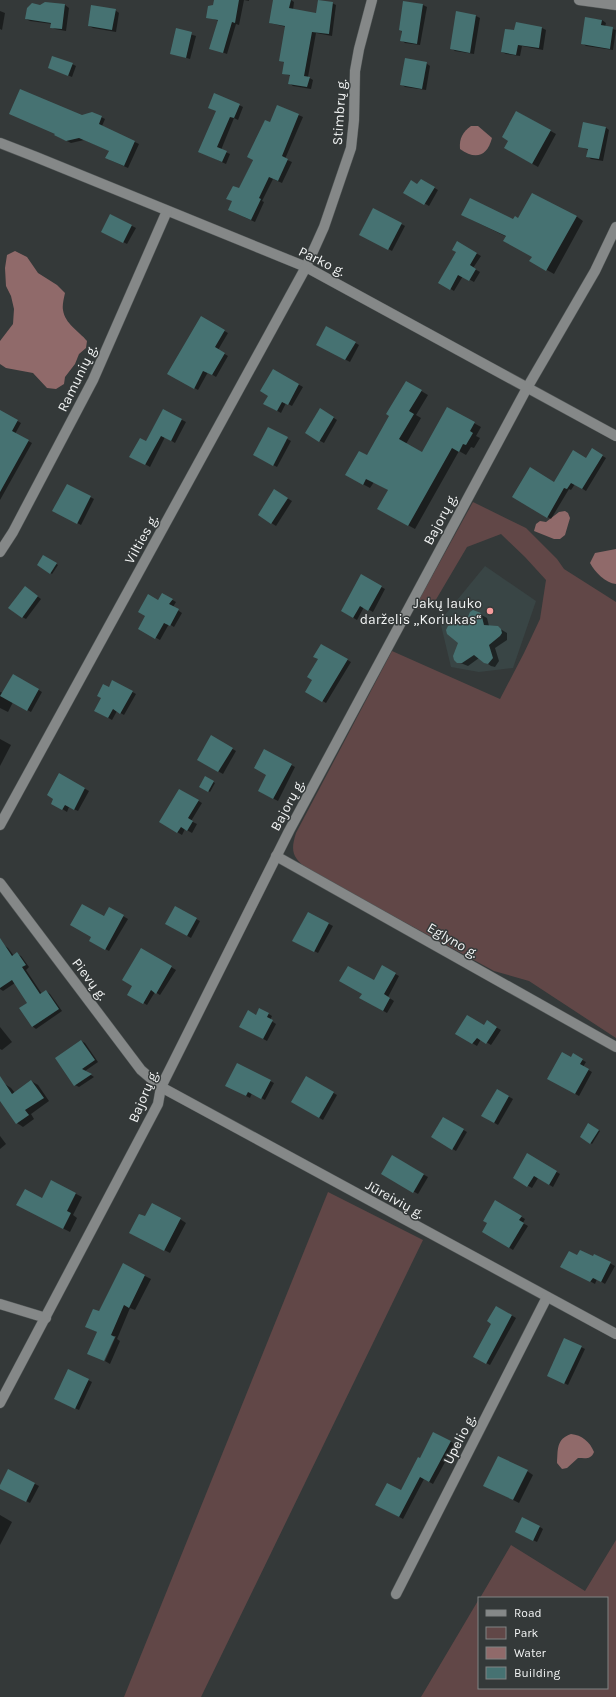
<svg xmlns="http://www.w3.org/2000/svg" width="616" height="1697" font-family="Karla,sans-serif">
	<rect width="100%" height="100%" fill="#343939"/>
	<polygon fill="#394545" points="485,566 536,601 513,668 479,672 451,667 440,621"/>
	<g fill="#614747">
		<path d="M473,502L526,528L557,559L564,569L616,602V1038L529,981L494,971L307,869C293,857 290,852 296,833L392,651L500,699L524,653L540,619L546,580L525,557L501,534L467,547L431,608L414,609Z"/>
		<polygon points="328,1192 423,1240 201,1697 124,1697"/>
		<polygon points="616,1540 616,1697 421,1697 479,1599 479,1688 607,1688 607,1598 480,1598 511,1545 585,1591"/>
	</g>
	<g fill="#906a6a">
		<path d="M471,126H478L492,138C487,157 475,160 460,149C459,138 463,132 471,126Z"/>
		<path d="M15,251L27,257L38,273L57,285L65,293C64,298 62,305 63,310C65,324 79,331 87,341L86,348L79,354L75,364L65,377L64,384L56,389L47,388L33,373L6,368L0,364V341L13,324L14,309L11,296L6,286L5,268L7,255Z"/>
		<polygon points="565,511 568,513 570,518 565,535 560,539 554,539 534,531 536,524 540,521 546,522 559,512"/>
		<path d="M616,549V584C605,583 595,572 590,563L595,553Z"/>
		<path d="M571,1434C582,1435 590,1442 594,1452C591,1460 585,1458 578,1458L567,1468L562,1469L557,1463C558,1450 556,1439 571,1434Z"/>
	</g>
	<g fill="#0007">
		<polygon points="215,0 249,0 249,1 244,0 239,25 236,24 227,54 211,48 219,21 207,17 214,6"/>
		<polygon points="274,0 291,0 294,2 293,10 317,14 332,3 336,5 332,36 316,33 308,77 313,80 311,89 293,86 289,83 291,76 283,73 285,63 280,60 286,27 270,23"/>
		<polygon points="404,2 423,5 427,7 420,45 405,43 401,40"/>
		<polygon points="65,5 69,8 66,31 55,29 51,27 52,24 30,21 26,19 40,6"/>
		<polygon points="115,10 119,13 116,32 93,28 89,26"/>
		<polygon points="0,11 5,13 2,30 0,29"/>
		<polygon points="457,12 476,16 480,18 474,54 455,51 451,48"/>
		<polygon points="586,18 602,20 606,23 605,27 616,30 613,50 586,46 582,43"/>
		<polygon points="516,24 542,28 546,30 543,50 522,46 520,56 506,54 502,52 515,31"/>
		<polygon points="177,30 196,36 190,59 171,53"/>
		<polygon points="426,63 430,66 426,90 405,87 401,84"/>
		<polygon points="72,64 76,66 72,77 49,68"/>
		<polygon points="239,105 243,107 238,120 234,118 221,150 230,154 226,164 200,152"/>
		<polygon points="278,106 303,117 285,159 292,162 282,183 273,179 262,201 264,202 255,222 233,212 239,190"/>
		<polygon points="517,112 556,134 538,167 505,148 509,141"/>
		<polygon points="82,116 101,117 105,119 102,126 139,144 128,168 110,160 110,151 84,140 71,143 59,137"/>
		<polygon points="605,127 609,130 603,161 591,159 587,156 588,150 579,146"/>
		<polygon points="421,180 438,190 429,206 405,192 418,185"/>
		<polygon points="373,209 405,226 392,251 360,234"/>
		<polygon points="111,215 136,228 127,244 102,231"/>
		<polygon points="576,216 583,221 554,274 531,261 533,257 507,237 470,219 513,220"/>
		<polygon points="457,242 481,256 473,268 480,272 474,282 463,276 454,291 439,282 457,252"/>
		<polygon points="201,318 228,333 218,350 228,356 216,377 208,372 198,390 169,374"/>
		<polygon points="327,327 359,345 350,362 318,345"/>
		<polygon points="273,370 303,387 292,406 286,403 281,413 265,404 269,395"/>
		<polygon points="406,382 428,395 416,415 421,418 406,444 423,453 447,408 481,427 476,436 480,438 474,448 471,447 466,455 459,451 415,529 378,509 389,490 374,482 370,488 346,475 368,457 391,415"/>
		<polygon points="320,409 337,420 324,443 306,433"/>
		<polygon points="163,410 186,422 175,443 165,437 150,467 131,456 146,442"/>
		<polygon points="0,411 21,423 15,434 32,443 0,500"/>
		<polygon points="268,428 291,441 277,467 254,455"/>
		<polygon points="592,450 606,458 586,491 575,484 571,490 569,489 551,519 514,497 555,483 586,459"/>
		<polygon points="67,485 94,499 81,525 54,511"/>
		<polygon points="275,491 292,501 276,526 259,515"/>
		<polygon points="43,556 58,565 52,574 38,565"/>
		<polygon points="361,576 385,589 373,612 364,607 357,620 342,611"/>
		<polygon points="29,590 41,599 26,619 22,617"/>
		<polygon points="162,594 176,602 173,607 182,613 174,627 169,624 160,640 140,629"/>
		<polygon points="480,614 487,618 489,626 497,627 507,633 507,640 495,648 499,661 495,667 491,666 479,658 468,666 458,662 466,625"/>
		<polygon points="322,645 351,662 326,703 306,691 314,680"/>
		<polygon points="13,675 42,692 31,712 13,702 8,712 0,708 0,692 3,693"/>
		<polygon points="113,681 136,694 124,715 117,711 112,720 95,710"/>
		<polygon points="212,737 236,751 223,774 198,760"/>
		<polygon points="0,739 11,745 0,766"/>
		<polygon points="264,751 295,767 278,801 259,791 267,775"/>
		<polygon points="60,775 89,791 78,811 69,807 67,812 56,805"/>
		<polygon points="205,778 215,783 210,792 200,786"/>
		<polygon points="180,790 202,803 191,821 197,824 192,833 185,829 182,835 160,822"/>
		<polygon points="109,908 128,919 109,951 90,941"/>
		<polygon points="175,908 200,921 191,938 166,924"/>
		<polygon points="308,913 333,926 318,953 293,940"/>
		<polygon points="4,945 8,948 14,956 17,954 21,956 29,967 26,970 42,994 46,991 50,994 62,1011 36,1029 32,1026 29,1003 15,983 3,991 0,989 0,948"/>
		<polygon points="141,949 176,970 160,995 155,992 147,1005 129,994 134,986"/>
		<polygon points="382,967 399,976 388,997 394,1001 387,1013 361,998 374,982"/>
		<polygon points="260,1009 272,1016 270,1020 276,1024 267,1041 240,1026 256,1016"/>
		<polygon points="487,1022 501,1030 491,1045 481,1039 477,1046 457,1034 485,1026"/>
		<polygon points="0,1027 12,1042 2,1050 0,1049"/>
		<polygon points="81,1041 85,1043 98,1062 85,1071 94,1077 79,1087 75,1085"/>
		<polygon points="573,1055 586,1062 583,1067 592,1072 579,1096 548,1078 571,1059"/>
		<polygon points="237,1064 274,1083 265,1100 252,1093 250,1098 226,1085"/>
		<polygon points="307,1077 337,1095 323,1120 292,1102"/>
		<polygon points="31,1081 38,1085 49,1101 31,1114 34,1119 23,1127 17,1123 0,1099 0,1087 5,1084 11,1088 15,1093"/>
		<polygon points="497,1090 513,1099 498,1125 483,1116"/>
		<polygon points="443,1118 467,1132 456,1151 432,1137"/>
		<polygon points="589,1124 600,1131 592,1144 581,1137"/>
		<polygon points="0,1136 6,1144 0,1149"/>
		<polygon points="528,1155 560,1174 553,1187 538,1178 532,1188 514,1178"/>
		<polygon points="392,1157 428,1177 418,1194 383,1174"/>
		<polygon points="51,1181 82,1197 73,1215 77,1218 70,1232 24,1208 42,1199"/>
		<polygon points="495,1202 525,1219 523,1223 528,1226 513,1250 483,1231 488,1223"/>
		<polygon points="145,1218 180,1219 186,1223 170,1253 137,1236"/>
		<polygon points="595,1255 615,1266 605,1284 597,1279 595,1284 562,1266 578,1257 593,1258"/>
		<polygon points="123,1265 151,1279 135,1310 130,1308 117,1339 120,1341 110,1364 105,1361 116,1336 114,1336 103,1361 97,1332 86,1327 99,1312"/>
		<polygon points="497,1307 516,1318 490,1365 474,1357 492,1323"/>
		<polygon points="581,1347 585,1349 568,1385 552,1377"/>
		<polygon points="88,1380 92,1382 79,1410 59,1401"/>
		<polygon points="434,1433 455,1444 433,1484 424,1479 403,1519 377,1505 401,1491 421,1459"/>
		<polygon points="8,1470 39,1486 30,1503 0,1488"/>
		<polygon points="527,1471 533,1475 519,1503 490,1488"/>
		<polygon points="0,1515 12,1522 0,1545"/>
		<polygon points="540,1527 543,1529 537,1542 520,1534"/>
	</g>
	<g fill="#467272">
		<polygon points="214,0 239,0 235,23 232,22 223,53 209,49 218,20 206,18 208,6 213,5"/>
		<polygon points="273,0 291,0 289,8 316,13 318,0 333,2 329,34 312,32 304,76 310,77 307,87 288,84 290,75 282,74 284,62 279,61 285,26 269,23"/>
		<polygon points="403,1 423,4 417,44 400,41 402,31 399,30"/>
		<polygon points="45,2 65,4 62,29 50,28 51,23 25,19 27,8 32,3 40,5"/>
		<polygon points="91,5 116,9 112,30 88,26"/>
		<polygon points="456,11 476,15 470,53 450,49"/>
		<polygon points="585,17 602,20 601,25 613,27 610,49 581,44"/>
		<polygon points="516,22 542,27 539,48 518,45 516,55 501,52 505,29 514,30"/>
		<polygon points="176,28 192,32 186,58 170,54"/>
		<polygon points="52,56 73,63 68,76 48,68"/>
		<polygon points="405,58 427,62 422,89 400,85"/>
		<polygon points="20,89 82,115 92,112 102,116 99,124 135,141 124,166 105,158 109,151 79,138 66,141 54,135 55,134 9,114"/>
		<polygon points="214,93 240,104 234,118 230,117 217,147 227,151 222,162 198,152 216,111 208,108"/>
		<polygon points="277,105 299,114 282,156 288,159 278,181 269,177 259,198 261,199 251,220 228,210 232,201 226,199 233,186 239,188 253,160 247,157 265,120 270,122"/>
		<polygon points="516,111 551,130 532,164 504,148 508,141 502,137"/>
		<polygon points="583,122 606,127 599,159 586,157 588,149 578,147"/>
		<polygon points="421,179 435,187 424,205 403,193 411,180 417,184"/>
		<polygon points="532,193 577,216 546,271 529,261 532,257 503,241 506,236 461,215 470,198 513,219 515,216 518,218"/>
		<polygon points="373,208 402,223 388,250 359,235"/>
		<polygon points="110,214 132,225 123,243 101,232"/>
		<polygon points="457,241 477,253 470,265 476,269 469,281 458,275 450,290 438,283 456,252 452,250"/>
		<polygon points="201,316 225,330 215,347 225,353 212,375 203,371 194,389 167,374"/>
		<polygon points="326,326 356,342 345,360 316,345"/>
		<polygon points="273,369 299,384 288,405 282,402 277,411 263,404 268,396 260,391"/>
		<polygon points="406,381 422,390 409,411 414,414 399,439 422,452 447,407 475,422 470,431 473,433 466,445 463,444 459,452 452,448 408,526 377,509 388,490 366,479 363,485 345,475 359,451 367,455 389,416 386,414"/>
		<polygon points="320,408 334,417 319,442 305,433"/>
		<polygon points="163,409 182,419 171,441 161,436 145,465 129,457 140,438 146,441"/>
		<polygon points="0,410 18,420 12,431 29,440 0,492"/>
		<polygon points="268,427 288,437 273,466 253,455"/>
		<polygon points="592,448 603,455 582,489 571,483 567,489 564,488 547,518 512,497 530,467 554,482 573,450 586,458"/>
		<polygon points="67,484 91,496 77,524 52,511"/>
		<polygon points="274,489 288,498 271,524 258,515"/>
		<polygon points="43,555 57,563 50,574 37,565"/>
		<polygon points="361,574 382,586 368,611 360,606 353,618 341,611"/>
		<polygon points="25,586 38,596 22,618 8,608"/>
		<polygon points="162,593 173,599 169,604 179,609 170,626 164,623 155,639 138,629 145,616 138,612 148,594 158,600"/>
		<polygon points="473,610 481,613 484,625 498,626 501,629 502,633 500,636 489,645 493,658 488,664 484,663 474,655 462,663 457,663 454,660 453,656 458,643 447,634 446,630 448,626 451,624 465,624 470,612"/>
		<polygon points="321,644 348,659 322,702 305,692 312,680 307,677 318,659 313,657"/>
		<polygon points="13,674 39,689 27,711 0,696"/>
		<polygon points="112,680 133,691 120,714 113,709 108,718 94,711 101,698 97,696 103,684 109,687"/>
		<polygon points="211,735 233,748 218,772 197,760"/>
		<polygon points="264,749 292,764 273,799 258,791 266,775 254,768"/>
		<polygon points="59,773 85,788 74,810 65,805 62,810 51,804 53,799 47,795"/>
		<polygon points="205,776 214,781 208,792 199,787"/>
		<polygon points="179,789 199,800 188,818 193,821 187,831 181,827 177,833 159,822"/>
		<polygon points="82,904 104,916 109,907 124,915 105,950 89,941 91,937 70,925"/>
		<polygon points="175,906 197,918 187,936 165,924"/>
		<polygon points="308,912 329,923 314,952 292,941"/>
		<polygon points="0,938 12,956 17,952 26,965 22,967 40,994 46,990 59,1009 32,1027 19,1008 27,1003 12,980 0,988"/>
		<polygon points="141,948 172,966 156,994 151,990 143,1004 127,995 132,986 122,980"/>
		<polygon points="382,965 396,973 384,994 390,998 383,1011 359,998 362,994 339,981 348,966 374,980"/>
		<polygon points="259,1008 269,1013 267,1017 273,1020 263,1039 239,1027 248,1010 256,1015"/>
		<polygon points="467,1015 484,1025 487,1020 497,1027 486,1044 477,1038 472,1044 455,1034"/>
		<polygon points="81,1040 95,1060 82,1069 92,1074 74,1086 55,1058"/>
		<polygon points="562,1052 571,1057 573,1053 583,1059 580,1064 589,1069 575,1094 547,1079"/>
		<polygon points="237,1063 271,1080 261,1099 248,1092 246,1096 225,1086"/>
		<polygon points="0,1076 12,1094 31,1080 44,1098 25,1110 29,1115 16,1124 0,1101"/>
		<polygon points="306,1076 334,1092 319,1118 291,1102"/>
		<polygon points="497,1089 509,1096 494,1123 481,1116"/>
		<polygon points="443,1117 464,1129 452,1150 431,1137"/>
		<polygon points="588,1123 599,1130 590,1144 580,1137"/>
		<polygon points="527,1153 557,1171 549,1185 534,1176 527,1187 513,1178"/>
		<polygon points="392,1155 424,1174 413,1193 381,1174"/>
		<polygon points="51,1180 76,1193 67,1211 71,1213 63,1229 16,1205 25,1189 42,1198"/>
		<polygon points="495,1200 522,1216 519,1220 524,1223 509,1248 482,1232 487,1223 483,1221"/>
		<polygon points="152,1203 181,1218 164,1251 129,1233 139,1214 145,1216"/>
		<polygon points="580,1250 593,1256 594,1254 611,1262 601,1282 593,1278 590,1282 560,1267 569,1251 577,1255"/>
		<polygon points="123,1263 145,1275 129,1308 124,1305 111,1335 115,1337 104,1361 87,1354 97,1332 85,1327 93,1309 99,1311"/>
		<polygon points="496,1306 512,1315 486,1364 473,1357 491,1324 487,1321"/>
		<polygon points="564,1338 582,1346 564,1384 547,1376"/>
		<polygon points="68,1369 89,1379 75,1409 54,1399"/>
		<polygon points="433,1432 451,1441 429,1482 420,1477 399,1517 375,1505 387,1483 401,1490 418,1457 420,1458"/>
		<polygon points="498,1456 528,1470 513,1500 483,1486"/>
		<polygon points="8,1469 35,1483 26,1502 0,1489 0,1485"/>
		<polygon points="522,1517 540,1526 533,1541 515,1532"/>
	</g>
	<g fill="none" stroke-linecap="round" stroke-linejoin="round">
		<defs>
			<g id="minor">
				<polyline points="579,0 616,5"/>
				<polyline points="0,143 36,157 306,267 616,436"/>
				<polyline points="0,552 13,532 93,380 167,211"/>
				<polyline points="0,825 306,267 324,227 351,148 354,120 355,71 359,49 372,0"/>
				<polyline points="276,856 616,1047"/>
				<polyline points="0,883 141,1070 161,1087 616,1334"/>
				<polyline points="0,1304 46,1318"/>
				<polyline points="0,1403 158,1104 161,1087 289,831 527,388 595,271 616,227"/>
				<polyline points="396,1594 547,1297"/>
			</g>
		</defs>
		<use href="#minor" stroke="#525757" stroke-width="11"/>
		<use href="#minor" stroke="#858888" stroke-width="10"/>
	</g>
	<circle fill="#f59b9b" stroke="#343939" stroke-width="1.5" cx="490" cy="611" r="4"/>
	<g text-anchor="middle" stroke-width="3" stroke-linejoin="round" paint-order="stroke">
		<g font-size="14" fill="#f2f4f4" stroke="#343939">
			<text transform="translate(339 112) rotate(-86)" y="5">Stimbrų g.</text>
			<text transform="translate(322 261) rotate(26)" y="5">Parko g.</text>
			<text transform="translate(77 378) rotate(-64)" y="5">Ramunių g.</text>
			<text transform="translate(440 519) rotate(-62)" y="5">Bajorų g.</text>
			<text transform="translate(141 539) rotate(-61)" y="5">Vilties g.</text>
			<text transform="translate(287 805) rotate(-62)" y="5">Bajorų g.</text>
			<text transform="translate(453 940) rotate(30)" y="5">Eglyno g.</text>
			<text transform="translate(90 979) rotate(53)" y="5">Pievų g.</text>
			<text transform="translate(143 1096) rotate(-67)" y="5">Bajorų g.</text>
			<text transform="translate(395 1199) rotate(29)" y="5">Jūreivių g.</text>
			<text transform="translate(459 1439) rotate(-63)" y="5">Upelio g.</text>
		</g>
		<g font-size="14" fill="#f2f4f4" stroke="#343939" text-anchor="end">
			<text x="482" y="608">Jakų lauko<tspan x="482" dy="16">darželis „Koriukas“</tspan></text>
		</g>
	</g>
	<rect x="478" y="1597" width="130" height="92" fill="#343939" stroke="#808484"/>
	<rect x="486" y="1610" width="20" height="6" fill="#858888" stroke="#808484"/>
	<text x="514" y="1617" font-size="12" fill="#f2f4f4">Road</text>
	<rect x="486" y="1627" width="20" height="12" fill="#614747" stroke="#808484"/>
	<text x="514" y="1637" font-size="12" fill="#f2f4f4">Park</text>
	<rect x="486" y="1647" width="20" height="12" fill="#906a6a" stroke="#808484"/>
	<text x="514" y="1657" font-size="12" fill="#f2f4f4">Water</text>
	<rect x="486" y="1667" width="20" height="12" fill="#467272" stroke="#808484"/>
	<text x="514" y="1677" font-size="12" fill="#f2f4f4">Building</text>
</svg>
